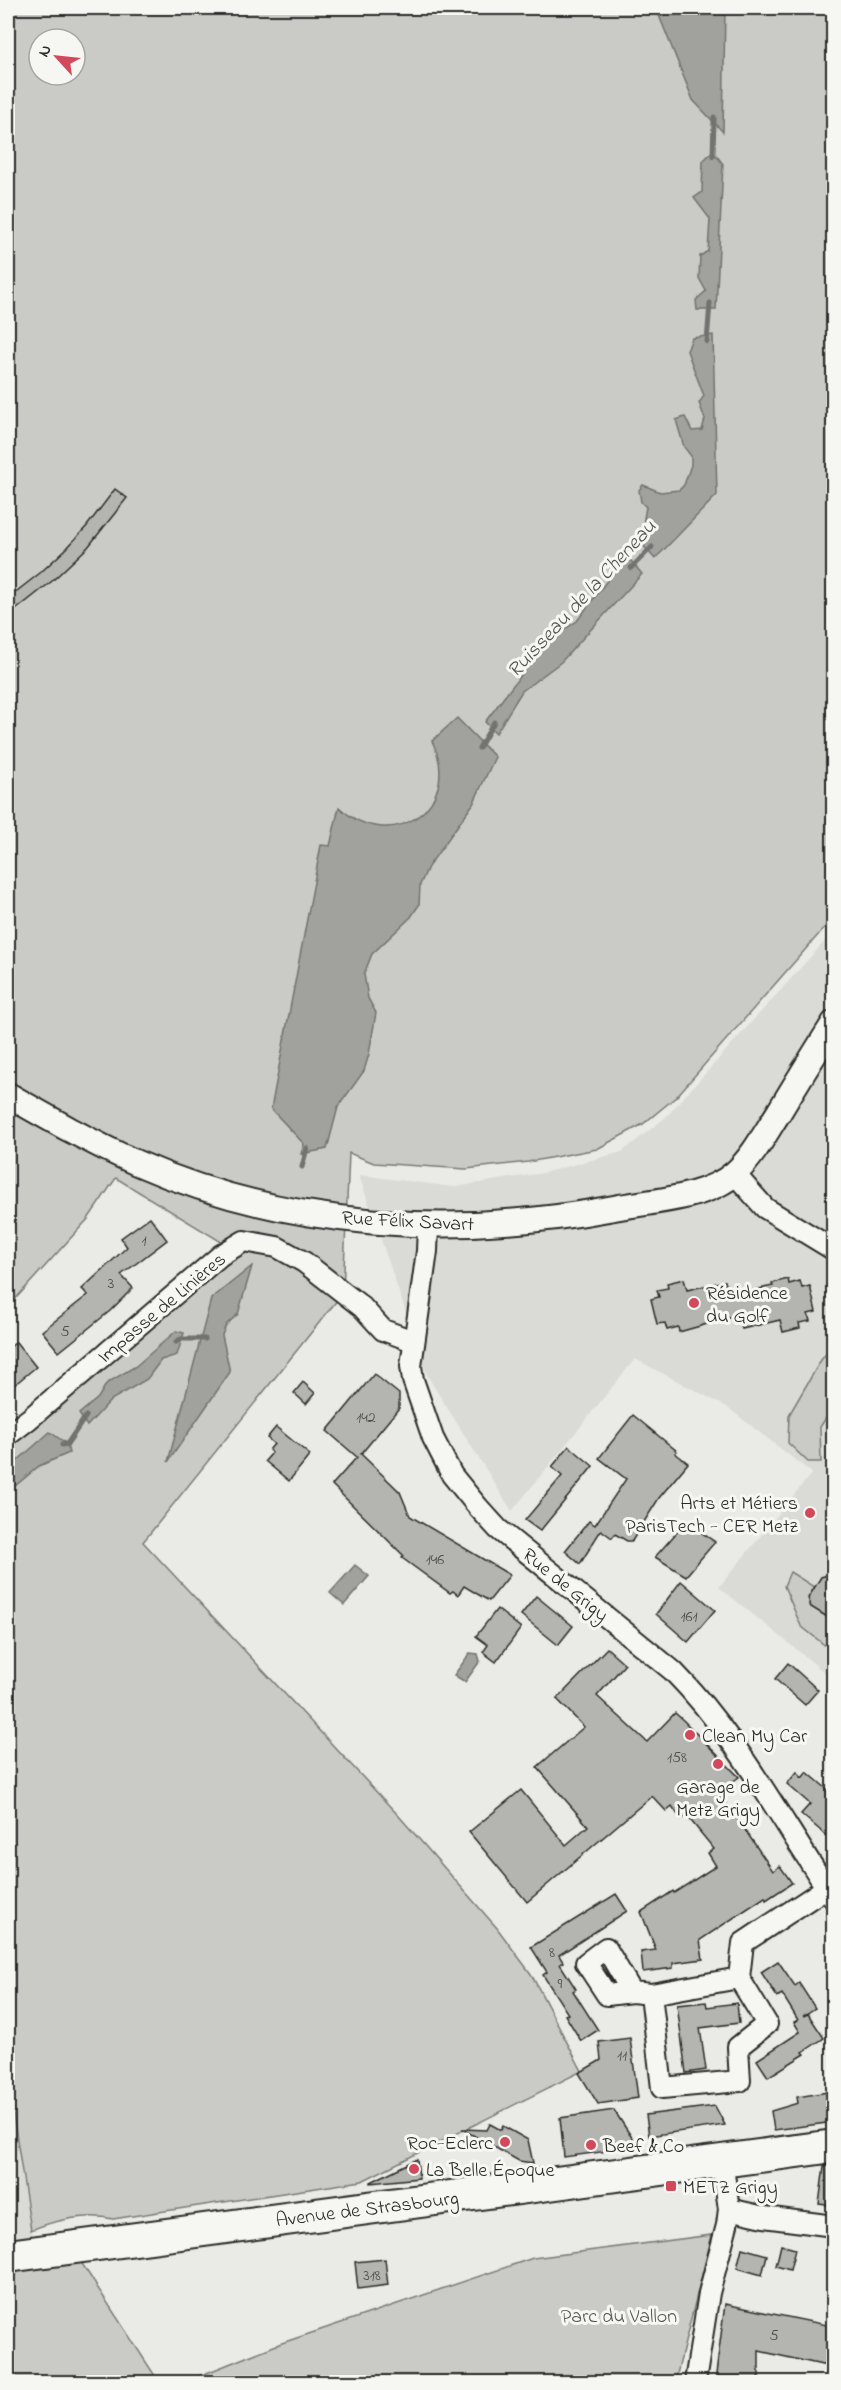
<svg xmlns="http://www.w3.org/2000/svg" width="841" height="2390" font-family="'Indie Flower',sans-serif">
	<rect width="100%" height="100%" fill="#eaeae6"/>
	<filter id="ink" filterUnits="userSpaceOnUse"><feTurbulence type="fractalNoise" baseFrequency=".0167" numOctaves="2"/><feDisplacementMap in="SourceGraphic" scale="12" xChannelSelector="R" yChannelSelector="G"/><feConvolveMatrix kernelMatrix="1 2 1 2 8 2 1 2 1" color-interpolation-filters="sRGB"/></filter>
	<g filter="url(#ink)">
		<g fill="#dadad6">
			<polygon points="833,932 833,1679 719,1587 812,1473 727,1407 635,1359 512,1511 428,1377 359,1175 454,1187 543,1173 622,1152 666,1117"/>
			<polygon points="8,2080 27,2206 34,2242 8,2245"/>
		</g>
		<g fill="#cacac7" stroke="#7a7a79" stroke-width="1.5" fill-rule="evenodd">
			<path d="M8,8H833V918L676,1097L643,1124L597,1149L528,1162L466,1169L374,1163L349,1153L343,1293L143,1542L398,1815L497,1928L531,1974L582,2071L362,2181L113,2219C87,2213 55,2220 31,2230L8,2081V1431L225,1244L116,1178L88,1219L8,1307ZM39,39H75V75H39Z"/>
			<polygon points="833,1345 833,1407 820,1427 821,1462 808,1462 788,1443 789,1415 821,1360"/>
			<polygon points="790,1572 814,1587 809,1597 812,1602 810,1606 833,1621 833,1652 801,1626 784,1586"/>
			<polygon points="712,2235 675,2382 184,2382 279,2344 533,2258"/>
			<polygon points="77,2256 159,2382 8,2382 8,2266"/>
		</g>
		<g fill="#a1a19e" stroke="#727270" stroke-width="1.5">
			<polygon points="656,8 725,8 723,132 693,100"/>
			<polygon points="713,151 723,164 716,310 697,310 696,300 706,291 699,278 700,256 708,251 710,219 694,198 702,192 703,161"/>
			<polygon points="713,335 717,495 655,559 640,542 646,507 641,502 639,490 643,485 660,492 679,490 684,485 691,465 691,456 684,447 676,420 685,417 692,431 702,430 705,419 699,403 704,396 687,351 692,338"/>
			<polygon points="626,555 642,574 561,662 522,691 496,733 485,722 546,642 577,621"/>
			<path d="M457,718L495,757L473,804L428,867L420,885L419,905L411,917L372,954L364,974L368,998L376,1013L369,1054L364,1071L338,1107L327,1149L301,1154L304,1144L271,1109L321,845L330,846L339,807C392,857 464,805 432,741Z"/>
			<polygon points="252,1266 238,1314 226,1325 222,1335 230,1372 168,1462 211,1299"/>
			<polygon points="176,1331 184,1333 177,1355 161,1360 147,1379 111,1400 87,1426 79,1414 98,1398 107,1383 136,1366"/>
			<polygon points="50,1432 67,1444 69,1453 39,1466 8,1492 8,1469"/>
			<polygon points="355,1565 369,1576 344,1605 330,1593"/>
			<polygon points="470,1653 478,1654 480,1661 465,1682 454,1675"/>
		</g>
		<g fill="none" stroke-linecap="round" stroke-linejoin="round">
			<g stroke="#727270" stroke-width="5">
				<polyline points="713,156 714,117"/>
				<polyline points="707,342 710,303"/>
				<polyline points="631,568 652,547"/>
				<polyline points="479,748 494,722"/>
				<polyline points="302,1167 307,1148"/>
				<polyline points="176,1342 181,1339 205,1339"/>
				<polyline points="62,1445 67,1444 86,1416"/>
			</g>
		</g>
		<g fill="#b4b4b1" stroke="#2b2b2b" stroke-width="1.5">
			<polygon points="115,489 127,498 88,547 51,582 8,616 8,598 40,573 67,548 87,526"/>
			<polygon points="150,1217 167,1240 121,1275 133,1288 110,1311 59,1352 42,1331 88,1295 82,1289 127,1247 121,1238"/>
			<polygon points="684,1279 687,1290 725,1281 727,1291 735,1290 735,1294 773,1286 772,1283 788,1279 789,1284 800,1281 802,1288 810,1286 816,1312 808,1314 810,1321 799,1323 800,1328 783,1332 780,1320 742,1329 739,1315 679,1332 678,1327 667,1330 665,1323 657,1324 651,1299 659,1297 657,1290 668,1288 667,1283"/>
			<polygon points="16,1342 36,1367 8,1390 8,1349"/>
			<polygon points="374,1374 399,1394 399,1408 361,1454 400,1492 410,1516 510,1575 489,1601 464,1586 458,1595 453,1591 450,1593 402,1558 404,1556 332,1485 357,1457 327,1431"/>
			<polygon points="303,1382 315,1393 306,1404 294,1393"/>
			<polygon points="633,1415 677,1451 675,1453 688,1463 659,1498 632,1541 627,1541 615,1534 612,1538 601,1530 580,1564 565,1551 589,1521 595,1525 626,1479 599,1458"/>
			<polygon points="276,1427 310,1455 289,1481 265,1461 272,1453 269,1450 274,1444 267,1438"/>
			<polygon points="569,1446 593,1466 540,1531 525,1520 562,1476 552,1467"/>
			<polygon points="686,1522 715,1542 686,1576 655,1557"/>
			<polygon points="834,1573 834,1621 811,1607 808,1598 821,1577"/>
			<polygon points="681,1581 715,1610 688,1642 656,1614"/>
			<polygon points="536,1596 573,1626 558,1645 521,1615"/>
			<polygon points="497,1609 521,1628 496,1662 483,1652 488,1645 476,1636"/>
			<polygon points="607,1648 625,1664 597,1696 647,1742 675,1713 684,1721 739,1777 717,1793 735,1815 773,1871 780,1866 792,1883 766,1900 765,1897 700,1940 703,1959 673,1963 673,1968 643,1972 641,1952 656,1950 641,1912 673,1891 674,1893 716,1866 708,1853 714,1849 687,1816 681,1819 672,1806 666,1811 652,1796 527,1902 469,1832 521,1790 566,1845 588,1826 537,1767 584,1727 557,1699"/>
			<polygon points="788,1663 818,1690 805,1705 775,1679"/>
			<polygon points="797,1772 802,1778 807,1772 834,1795 834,1842 801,1814 810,1804 787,1784"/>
			<polygon points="616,1894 627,1911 559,1955 563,1962 560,1964 576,1989 573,1991 598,2030 581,2041 565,2015 568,2014 543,1975 547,1972 531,1947"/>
			<polygon points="778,1961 795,1986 799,1983 815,2008 803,2016 808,2014 824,2038 803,2052 805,2054 768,2077 757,2060 800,2032 794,2022 798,2020 782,1994 777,1997 761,1972"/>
			<polygon points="706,2002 707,2007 737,2003 739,2023 700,2028 706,2070 686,2073 677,2005"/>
			<polygon points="630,2038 638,2098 598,2104 579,2073 601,2060 599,2042"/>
			<polygon points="834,2091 834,2122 774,2130 771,2111 798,2103 797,2097"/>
			<polygon points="715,2106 725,2125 649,2136 646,2115"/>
			<polygon points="614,2110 638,2147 564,2157 560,2118"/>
			<polygon points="490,2124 501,2130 503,2126 528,2140 533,2163 519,2161 462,2129 487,2130"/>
			<polygon points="417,2159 419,2178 371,2183 371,2182"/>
			<polygon points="834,2164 834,2206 819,2204 824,2166"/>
			<polygon points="781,2245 795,2249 790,2270 776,2266"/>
			<polygon points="742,2248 767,2255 762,2275 737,2268"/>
			<polygon points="385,2259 388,2285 358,2289 355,2262"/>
			<polygon points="725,2304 827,2325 827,2366 759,2351 759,2382 715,2382"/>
		</g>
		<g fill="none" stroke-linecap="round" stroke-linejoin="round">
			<defs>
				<g id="minor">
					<polyline points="734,1173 765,1208 834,1250"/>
					<path d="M428,1226L427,1251L411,1366L413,1380L433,1438L452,1475L478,1507L498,1529L673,1671C738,1737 782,1822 834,1899"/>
					<polyline points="8,1435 29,1419 221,1255 244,1241 277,1247 304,1262 362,1307 383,1330 413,1341"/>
					<polyline points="739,1978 651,1994 662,2088 740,2081 738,2047 767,2024 739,1978 743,1943 826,1888"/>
					<polyline points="632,1992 607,1995 586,1963 606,1948 632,1992 651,1994"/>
					<polyline points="729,2209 764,2217 834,2226"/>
					<polyline points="695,2382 709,2293 727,2225 729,2209 722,2161"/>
				</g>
				<path id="tertiary" d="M8,1095C50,1119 92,1143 137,1163C288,1229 454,1238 614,1208C651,1201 706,1199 735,1173C753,1157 766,1132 779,1112C797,1082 815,1053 834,1023"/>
				<polyline id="primary" points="8,2256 834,2146"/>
			</defs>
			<use href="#minor" stroke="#2b2b2b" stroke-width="24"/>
			<use href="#tertiary" stroke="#2b2b2b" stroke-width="28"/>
			<use href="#primary" stroke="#2b2b2b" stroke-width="36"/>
			<use href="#minor" stroke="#f6f6f2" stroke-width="20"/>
			<use href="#tertiary" stroke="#f6f6f2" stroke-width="24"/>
			<use href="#primary" stroke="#f6f6f2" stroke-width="32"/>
		</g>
	</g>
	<g fill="#d1495b" stroke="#f6f6f2" stroke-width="2">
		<circle cx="694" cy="1303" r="6"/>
		<circle cx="810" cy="1513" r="6"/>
		<circle cx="690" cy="1735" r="6"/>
		<circle cx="718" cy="1764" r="6"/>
		<circle cx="505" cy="2142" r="6"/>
		<circle cx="591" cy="2145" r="6"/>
		<circle cx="414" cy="2169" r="6"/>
		<rect x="665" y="2180" width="12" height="12" rx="3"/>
	</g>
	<g text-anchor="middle" stroke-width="6" stroke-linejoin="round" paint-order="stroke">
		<g font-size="16" fill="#4d4d4c">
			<text x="144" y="1245">1</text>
			<text x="111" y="1288">3</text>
			<text x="65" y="1336">5</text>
			<text x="366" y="1422">142</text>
			<text x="435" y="1564">146</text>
			<text x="689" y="1621">161</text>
			<text x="677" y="1762">158</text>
			<text x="552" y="1957">8</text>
			<text x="560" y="1988">9</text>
			<text x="622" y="2060">11</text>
			<text x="372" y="2280">318</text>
			<text x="774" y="2340">5</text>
		</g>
		<g font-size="20" fill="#2b2b2b" stroke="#f6f6f2">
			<text transform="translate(408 1220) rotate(3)" y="7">Rue Félix Savart</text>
			<text transform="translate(161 1307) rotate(-40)" y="7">Impasse de Linières</text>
			<text transform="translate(566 1584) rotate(39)" y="7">Rue de Grigy</text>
			<text transform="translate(367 2208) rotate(-7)" y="7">Avenue de Strasbourg</text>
		</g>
		<g font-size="20" fill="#2b2b2b" stroke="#f6f6f2" text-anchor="start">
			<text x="706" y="1299">Résidence<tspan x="706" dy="23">du Golf</tspan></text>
			<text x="798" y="1509" text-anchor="end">Arts et Métiers<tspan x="798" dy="23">ParisTech - CER Metz</tspan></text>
			<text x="702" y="1742">Clean My Car</text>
			<text x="718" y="1793" text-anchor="middle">Garage de<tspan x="718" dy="23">Metz Grigy</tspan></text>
			<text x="493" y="2149" text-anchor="end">Roc-Eclerc</text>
			<text x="603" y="2152">Beef &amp; Co</text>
			<text x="426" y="2176">La Belle Époque</text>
			<text x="683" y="2193">METZ Grigy</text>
		</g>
		<g font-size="20" fill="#535352" stroke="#f6f6f2">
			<text x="619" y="2322">Parc du Vallon</text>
		</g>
		<g font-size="21" font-style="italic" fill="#545453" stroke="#f6f6f2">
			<text transform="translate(581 598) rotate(-47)" y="7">Ruisseau de la Cheneau</text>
		</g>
	</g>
	<rect width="841" height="2390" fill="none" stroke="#f6f6f2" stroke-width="30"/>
	<rect x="15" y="15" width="811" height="2360" fill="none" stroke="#2b2b2b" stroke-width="2" filter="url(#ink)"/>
	<g transform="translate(57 57) rotate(297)"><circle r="28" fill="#f6f6f2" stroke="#a5a5a2" stroke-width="1.5"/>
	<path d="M0-4.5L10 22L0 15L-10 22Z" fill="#d1495b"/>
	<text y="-9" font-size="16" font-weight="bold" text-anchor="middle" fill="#2b2b2b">N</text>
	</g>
</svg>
